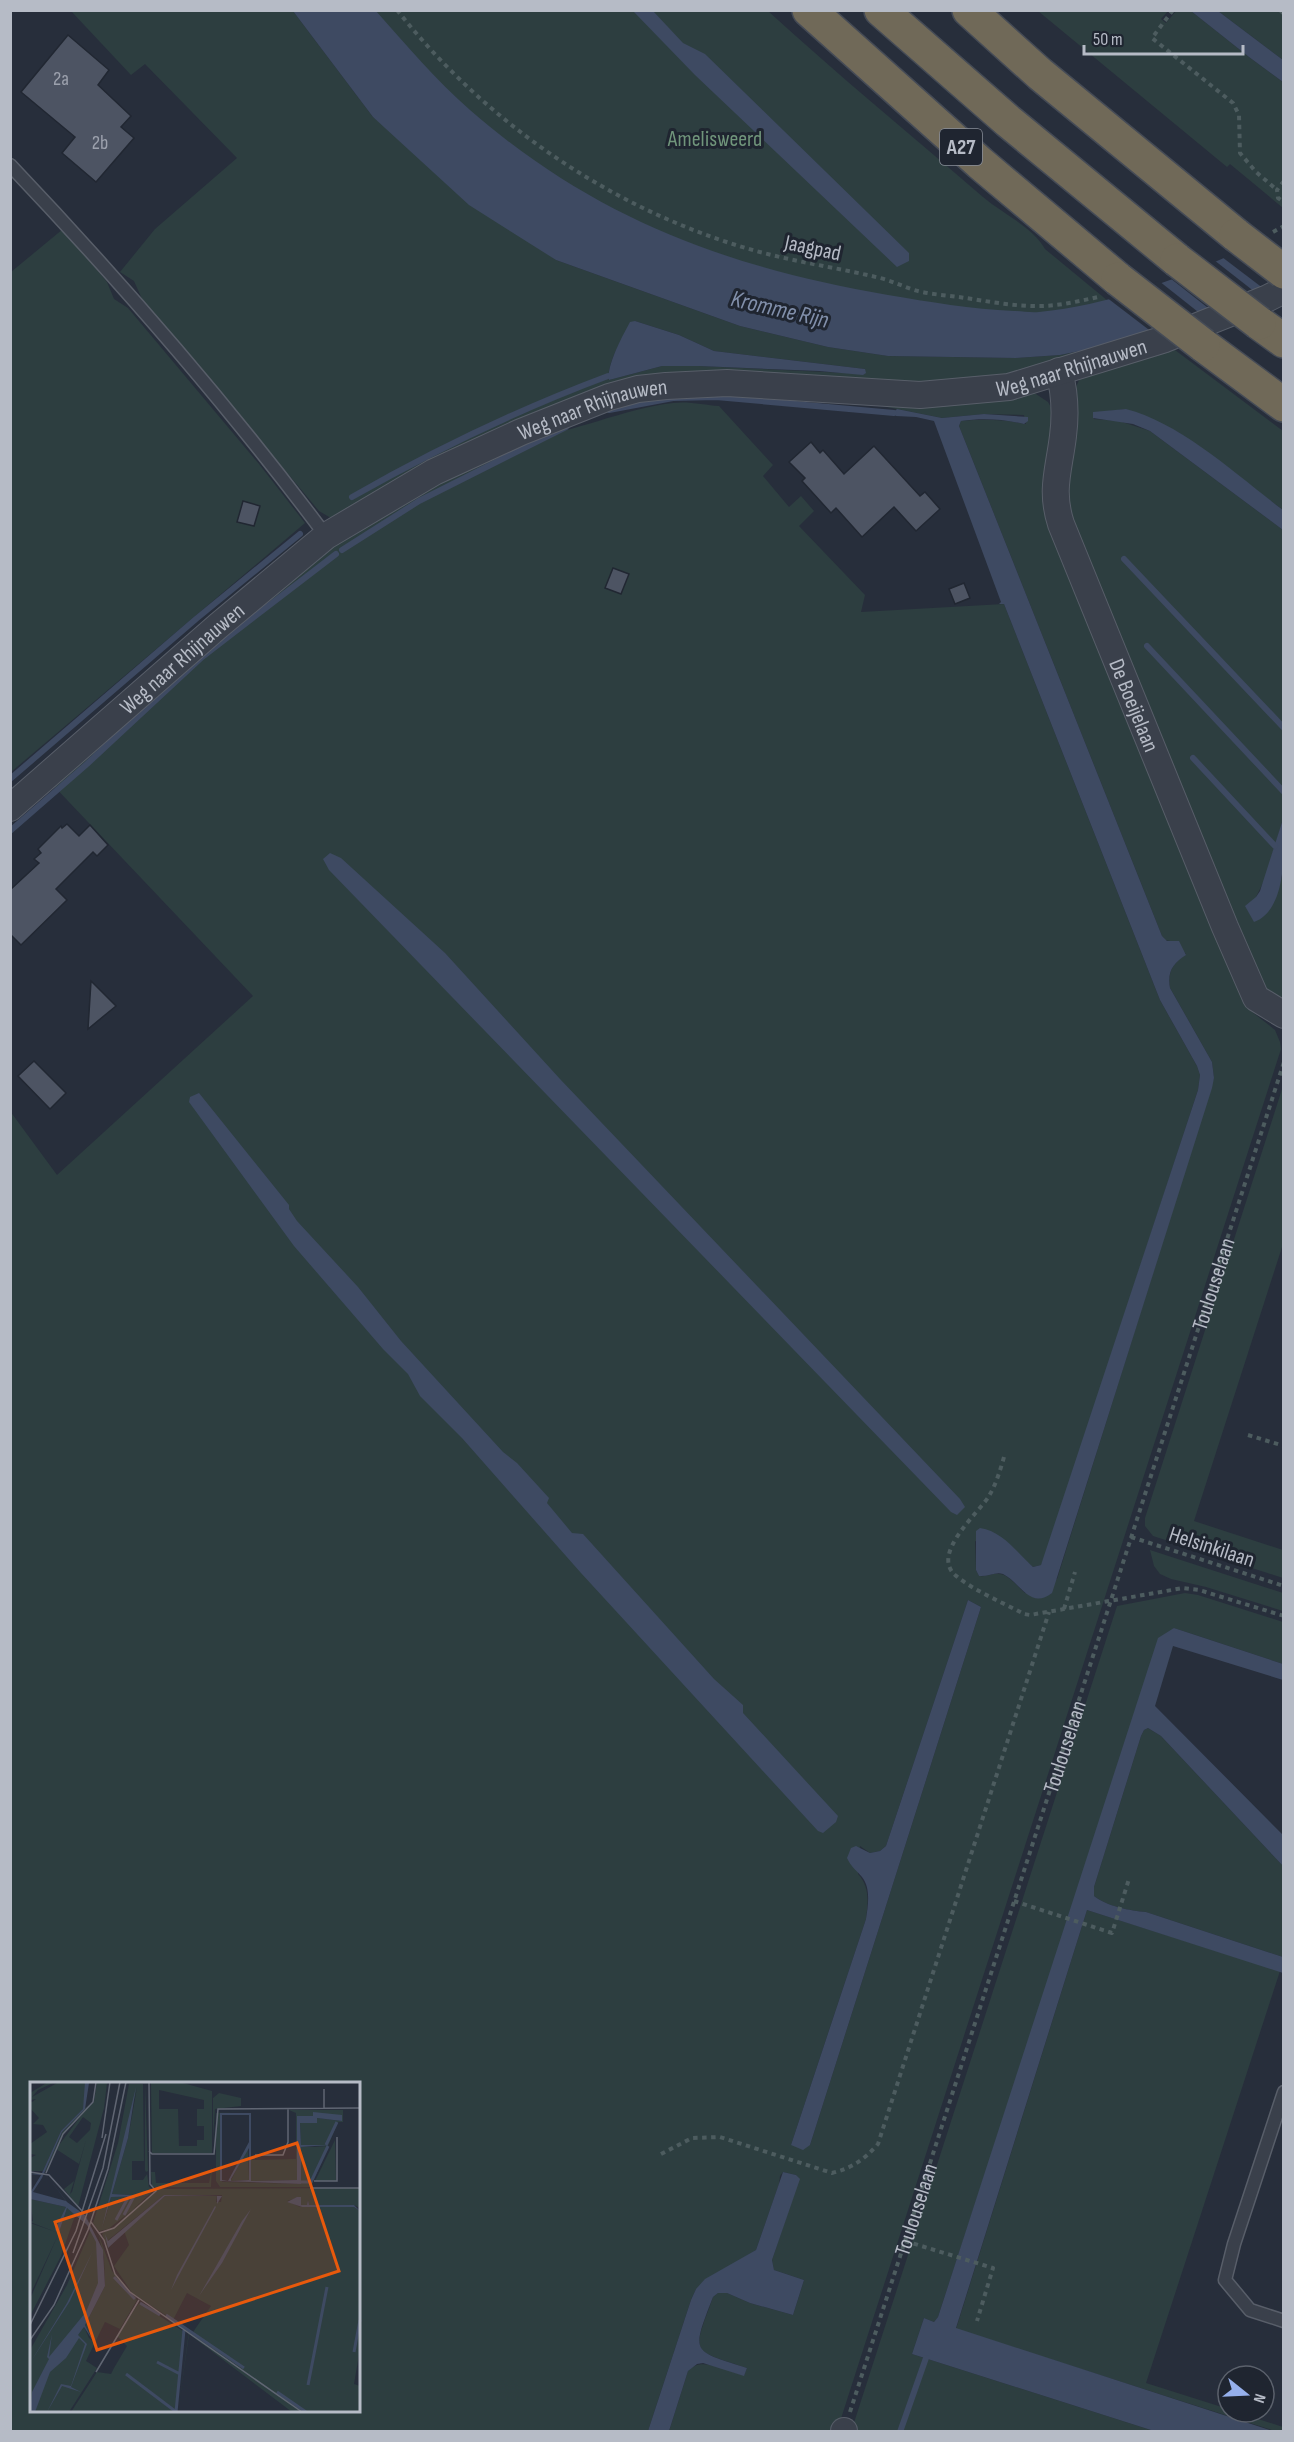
<svg xmlns="http://www.w3.org/2000/svg" width="1294" height="2442" font-family="'Sofia Sans Condensed',sans-serif">
	<rect width="100%" height="100%" fill="#272e3b"/>
	<g fill="#2d3e40" fill-rule="evenodd">
		<path d="M71,11H293L373,117L556,260L740,326L828,347L888,356L1016,358L1060,355L1109,345L971,386L677,378L336,521L319,511L142,299L134,281L120,272L155,229L237,158L145,64L131,75ZM635,321L679,335L714,351L865,369L845,373L699,366H662L609,380C606,364 624,333 635,321Z"/>
		<path d="M346,11H768C838,75 911,135 983,197C1003,214 1033,227 1045,249L1119,310L993,327L599,230Z"/>
		<polygon points="1038,11 1168,11 1161,19 1166,23 1176,11 1191,11 1249,57 1283,82 1283,208 1230,164 1227,167"/>
		<polygon points="1218,11 1283,11 1283,60"/>
		<polygon points="63,229 107,282 114,299 128,308 259,464 305,523 11,772 11,272"/>
		<polygon points="1167,344 1283,431 1283,510 1178,432 1126,409 1093,413 1094,419 1119,421 1150,431 1283,530 1283,819 1265,879 1256,897 1274,902 1283,873 1283,1000 1272,996 1259,981 1064,509 1076,387 1080,378"/>
		<path d="M1033,392L1048,402L1054,413L1046,483L1217,931L1251,1011L1275,1030L1280,1042L1281,1049L837,2431H669L688,2371C702,2355 727,2372 744,2375L747,2368C688,2349 693,2354 713,2297L718,2293H727L750,2303L793,2315L804,2280L774,2270L772,2260L799,2179L796,2175L783,2172L780,2176L779,2184L756,2250L696,2289L691,2300L648,2431H11L10,1111L57,1175L253,996L50,782L356,524L524,438C575,433 622,409 673,403C688,401 705,405 719,406L773,465L763,476L789,507L801,496L814,511L799,526L865,595L861,612L1004,604L1160,1000L1197,1066L1200,1075L1198,1090L1045,1557L1041,1565L1033,1567L1028,1563L975,1541L976,1570L979,1576C988,1577 992,1573 999,1574C1008,1574 1018,1587 1025,1593L1057,1579L1214,1078L1212,1062L1170,988C1167,971 1174,963 1186,954L1175,942L1165,940L1162,936L959,426L961,421C982,419 1003,419 1024,424H1026L1024,415L984,414L942,418L887,407L892,401ZM968,1600L981,1607L810,2145H791L866,1919C868,1902 870,1887 858,1874L860,1846L870,1853L880,1851L886,1846ZM32,2084H358V2410H32Z"/>
		<polygon points="1283,1086 1283,1244 1194,1521 1283,1550 1283,1578 1153,1536 1145,1526 1145,1518"/>
		<polygon points="1150,1550 1283,1593 1283,1611 1206,1587 1171,1579 1160,1574 1154,1566"/>
		<polygon points="1185,1593 1198,1595 1283,1622 1283,1664 1174,1628 1074,1903 938,2317 934,2322 924,2318 912,2354 1154,2431 851,2432 1117,1606"/>
		<path d="M1148,1728L1161,1736L1283,1866V1957L1146,1912C1131,1911 1106,1906 1094,1896V1887L1141,1736L1144,1730Z"/>
		<polygon points="1087,1910 1280,1971 1146,2383 1228,2409 1228,2412 1236,2412 1283,2427 1283,2431 1275,2431 956,2329"/>
	</g>
	<g fill="#3e4a62">
		<path d="M293,11H376C406,45 436,80 470,110C595,219 727,267 888,295C929,302 972,309 1014,311C1022,311 1031,313 1039,312C1126,303 1206,268 1283,230L1265,290L1109,345L1060,355L1016,358L888,356L828,347L740,326L556,260L469,205L373,117Z"/>
		<polygon points="633,11 653,11 683,43 705,54 909,253 909,261 897,267 695,75"/>
		<polygon points="1191,11 1218,11 1283,60 1283,82 1249,57"/>
		<path d="M635,321L679,335L714,351L865,369L866,373L863,375L819,371L699,366H662L609,380C606,366 623,335 630,322Z"/>
		<path d="M897,409L942,418L984,414L1028,417V421L1024,424C1003,419 982,418 961,421L959,426L1162,936L1167,941H1179L1186,955C1173,963 1167,972 1170,988L1212,1062L1214,1078L1212,1088L1054,1587L1052,1593C1030,1610 1021,1583 1003,1574C996,1571 988,1577 979,1576L976,1570V1531L980,1528C1004,1532 1016,1552 1033,1567L1041,1565L1198,1090L1200,1075L1197,1066L1160,1000L1004,604H999L1001,602L934,421L916,417L896,416L894,412Z"/>
		<path d="M1126,409C1181,423 1238,476 1283,510V530L1150,431L1133,424L1093,418V412Z"/>
		<path d="M1283,819C1284,849 1288,909 1254,922L1245,906L1256,897L1260,891Z"/>
		<polygon points="330,853 341,858 445,953 560,1079 960,1499 965,1507 957,1515 951,1512 329,870 323,859"/>
		<polygon points="199,1093 289,1205 289,1209 297,1221 358,1287 401,1341 503,1452 517,1463 549,1498 547,1503 572,1533 583,1534 714,1679 743,1705 743,1713 838,1816 836,1822 823,1833 818,1831 581,1573 462,1438 420,1396 408,1374 383,1349 294,1246 189,1102 190,1097"/>
		<path d="M968,1600L981,1607L810,2145L803,2150L791,2145L866,1919C868,1906 871,1888 862,1877C856,1870 851,1867 847,1858L851,1848L856,1846L870,1853L880,1851L886,1846Z"/>
		<path d="M1174,1628L1283,1664V1680L1173,1646L1155,1706L1283,1835V1866L1161,1736L1148,1728L1144,1730L1141,1736L1094,1887V1896C1106,1906 1131,1911 1146,1912L1283,1957V1973L1087,1910L956,2328L1273,2431H1154L912,2354L924,2318L934,2322L938,2317L1158,1638Z"/>
		<path d="M783,2172L796,2175L800,2179L772,2260L774,2270L804,2280L793,2315L750,2303L727,2293H718L713,2297C691,2354 691,2350 747,2368L744,2376L703,2363L697,2364L688,2371L669,2431H648L691,2300L696,2289L705,2279L756,2250Z"/>
	</g>
	<g fill="#272e3b">
		<polygon points="1284,227 1284,284 1268,292 1222,257"/>
		<polygon points="1214,260 1260,296 1217,315 1170,278"/>
		<polygon points="1159,281 1207,319 1157,336 1106,297"/>
	</g>
	<g fill="none" stroke-linecap="round" stroke-linejoin="round">
		<g stroke="#3e4a62" stroke-width="6">
			<polyline points="609,410 673,398 716,397 894,413"/>
			<path d="M352,497C436,449 517,410 608,376"/>
			<polyline points="342,550 419,501 566,427"/>
			<polyline points="1124,559 1284,728"/>
			<polyline points="1147,646 1284,792"/>
			<polyline points="1193,758 1275,846"/>
			<polyline points="10,779 196,619 300,534"/>
			<polyline points="10,831 87,764 202,657 336,554"/>
			<polyline points="900,2432 926,2358"/>
		</g>
	</g>
	<g fill="#4d5463" stroke="#212732" stroke-width="1.5">
		<polygon points="68,35 109,70 98,85 131,116 121,127 134,138 96,182 62,153 75,137 21,92"/>
		<polygon points="811,442 820,453 823,450 844,474 874,446 920,496 925,492 940,509 916,531 894,507 862,537 836,508 831,513 802,481 805,478 789,462"/>
		<polygon points="243,501 260,506 254,526 237,522"/>
		<polygon points="613,568 629,574 621,594 605,588"/>
		<polygon points="964,583 970,598 955,604 949,589"/>
		<polygon points="67,824 79,836 90,825 108,845 97,856 93,852 56,889 67,900 21,945 10,934 10,890 39,863 34,859 41,853 38,849 61,826 62,828"/>
		<polygon points="91,981 116,1006 88,1029"/>
		<polygon points="34,1061 66,1093 50,1109 18,1076"/>
	</g>
	<g fill="none" stroke-linecap="round" stroke-linejoin="round">
		<defs>
			<g id="lane">
				<path d="M10,165C122,283 229,406 326,536"/>
				<polyline points="1284,2092 1234,2244 1225,2280 1250,2310 1284,2321"/>
			</g>
			<g id="street">
				<path id="s2" d="M1059,371C1065,393 1066,413 1063,436C1059,470 1050,490 1061,524L1225,927L1256,998L1284,1015"/>
				<path id="s3" d="M10,808L218,626L326,536L434,472L521,432L609,397L638,389L666,386L727,383L920,395L1009,387L1165,339L1268,298L1284,290"/>
				<polyline points="844,2432 844,2431"/>
			</g>
			<g id="highway">
				<polyline points="809,10 980,163 1118,279"/>
				<polyline points="881,10 1008,121 1177,260"/>
				<polyline points="969,10 1040,74 1236,235"/>
				<polyline points="1259,323 1284,341"/>
				<polyline points="1203,345 1284,405"/>
			</g>
		</defs>
		<use href="#lane" stroke="#585e69" stroke-width="15"/>
		<use href="#street" stroke="#585e69" stroke-width="28"/>
		<use href="#highway" stroke="#454b56" stroke-width="36"/>
		<g stroke="#4d5c5f" stroke-width="4" stroke-dasharray="4.5 4.5" stroke-linecap="butt">
			<path d="M397,10C488,125 614,211 756,251C796,262 839,268 880,278C892,281 902,286 914,290C927,294 944,295 959,297C986,301 1016,307 1044,306C1062,305 1080,301 1098,297"/>
			<polyline points="1173,10 1152,38 1233,103 1239,115 1240,153 1256,172 1277,190"/>
			<polyline points="1280,10 1284,14"/>
			<polyline points="1284,181 1277,190 1278,198 1284,202"/>
			<polyline points="1273,232 1284,226"/>
			<polyline points="1248,1435 1284,1446"/>
			<path d="M1004,1457C1000,1471 996,1484 989,1496C978,1514 931,1553 955,1575C974,1591 1002,1602 1024,1614L1030,1615L1183,1588L1199,1590L1284,1616"/>
			<polyline points="1131,1537 1284,1586"/>
			<polyline points="1064,1609 1075,1572"/>
			<polyline points="1014,1901 1112,1933 1129,1879"/>
			<path d="M661,2154L692,2138L720,2137L832,2173C852,2168 864,2160 878,2144L1049,1612"/>
			<polyline points="905,2241 993,2268 977,2321"/>
			<path id="s1" d="M850,2412L1284,1062"/>
		</g>
		<use href="#lane" stroke="#3a404b" stroke-width="12"/>
		<use href="#street" stroke="#3a404b" stroke-width="26"/>
		<use href="#highway" stroke="#706958" stroke-width="33"/>
		<defs>
			<g id="highway-bridge">
				<polyline points="1236,235 1284,272"/>
				<polyline points="1177,260 1259,323"/>
				<polyline points="1118,279 1203,345"/>
			</g>
		</defs>
		<use href="#highway-bridge" stroke="#454b56" stroke-width="36" stroke-linecap="butt"/>
		<use href="#highway-bridge" stroke="#706958" stroke-width="33"/>
	</g>
	<g text-anchor="middle" stroke-width="6" stroke-linejoin="round" paint-order="stroke">
		<g font-size="20" fill="#9ca1ad">
			<text x="61" y="85">2a</text>
			<text x="100" y="149">2b</text>
		</g>
		<rect fill="#1f2530" stroke="#898e99" stroke-width="1.5" x="940" y="129" width="42" height="36" rx="4.5"/>
		<g font-size="21" font-weight="bold" fill="#b6bbc6">
			<text x="961" y="154">A27</text>
		</g>
		<g font-size="22" fill="#70957b" stroke="#1f2530">
			<text x="715" y="146">Amelisweerd</text>
		</g>
		<g font-size="22" fill="#b6bbc6" stroke="#1f2530">
			<text transform="translate(813 247) rotate(12)" y="8">Jaagpad</text>
			<text dy="8" stroke="none"><textPath href="#s3" startOffset="1200">Weg naar Rhijnauwen</textPath></text>
			<text dy="8" stroke="none"><textPath href="#s3" startOffset="714">Weg naar Rhijnauwen</textPath></text>
			<text dy="8" stroke="none"><textPath href="#s3" startOffset="228">Weg naar Rhijnauwen</textPath></text>
			<text dy="8" stroke="none"><textPath href="#s2" startOffset="350">De Boeijelaan</textPath></text>
			<text dy="8" stroke="none"><textPath href="#s1" startOffset="1185">Toulouselaan</textPath></text>
			<text transform="translate(1212 1546) rotate(18)" y="8">Helsinkilaan</text>
			<text dy="8" stroke="none"><textPath href="#s1" startOffset="699">Toulouselaan</textPath></text>
			<text dy="8" stroke="none"><textPath href="#s1" startOffset="213">Toulouselaan</textPath></text>
		</g>
		<g font-size="24" font-style="italic" fill="#818faa" stroke="#1f2530">
			<text transform="translate(780 309) rotate(13)" y="8">Kromme Rijn</text>
		</g>
	</g>
	<g transform="translate(30 2082)">
		<rect width="330" height="330" fill="#272e3b"/>
		<path d="M18,0H25L8,8L2,15L27,1H57L53,27L31,49L13,89H0V76L6,73L0,72V62L17,50L13,43L3,42L9,36L0,26V19L2,20L6,17L1,18L0,11ZM67,0L77,1L74,26L48,125L34,107L44,99L40,112L42,110L56,58L49,82L26,67L53,31L32,53L16,89L14,90L32,50L55,26L64,20ZM53,35L61,41L60,48L47,61L39,55ZM121,1H153L182,9V71H122ZM129,8L174,18V27H167V44H174V58H167V64H149L148,27H129ZM99,2H113L114,79H102V98H113L117,92L119,105L124,108L83,146L69,149L63,141L88,61ZM107,6L98,56L82,112L118,114L81,115L73,145ZM115,2L118,89L116,90L115,88ZM189,11L211,16V24L185,27L183,57V16ZM226,28L190,31L192,100L270,102V65H297L271,63L270,41H287V36L312,39V34H287L284,30L283,34H267V98L221,99V78L266,77V31L259,28H313V40H308L281,105H190L186,99V31ZM305,58L306,99H285ZM218,66L219,98L201,99V98ZM182,84L181,105H122L121,90H125L126,101H179ZM330,106V126L324,123H279L278,118L277,123H271V115L257,119L270,125H324L330,129V267L324,302L330,304V330H262L159,252L148,330L159,249L200,278L163,250L181,224L157,211L143,238L102,211L84,184L99,163L94,149L135,114H187L186,120H191L192,113H134L77,159L79,167L72,152L129,107ZM0,117L36,125L29,149L37,126L46,131L31,174L0,234V217L28,153L0,213V141L26,150L0,140L3,139ZM61,147L67,159L70,201L48,253L54,245L59,256L63,259L55,243L75,204L74,175L68,151L82,189L107,218L90,247L75,240L56,279L67,286L39,330H0V268L37,203ZM109,221L153,249L149,291L127,280L149,292L146,328L111,303L144,330H41L67,290L81,292L84,286L97,264L87,254Z" fill="#2d3e40" fill-rule="evenodd"/>
		<path d="M55,0L59,1L55,27L32,50L12,96L3,110L36,119L18,95L37,120L55,133L73,168L75,204L55,243L63,259L54,245L48,253L57,262L41,305L51,310L32,304L17,330L31,302L41,304L55,262L49,256L36,276L20,290L5,330H0L2,310L19,277L17,275L22,252L19,275L56,230L68,201L66,160L57,143L37,126L29,150L25,148L36,125L0,117V111L11,93L0,92L12,91L31,49L53,27ZM106,5L98,56L82,112L118,114L81,115L72,146ZM283,30L312,33V39L287,36V41H270L271,63H299L271,65V102L190,99V31H221V99L267,98V34H283ZM192,33H219V60L198,99L192,98ZM219,66V98L201,99V97ZM134,113L192,114L187,122V114H135L78,166L75,152L78,159ZM267,115H271V123H277L278,118L279,123H324L330,129L324,125H272L257,120ZM185,124L186,125L141,208L147,193ZM221,127L192,181L169,214L212,139ZM63,169L40,219L0,281L37,221Z" fill="#3e4a62" fill-rule="evenodd"/>
		<path fill="none" stroke="#3e4a62" stroke-width="3" d="M296,63L307,40M271,100H281L298,64M94,133L104,114M86,138L99,114M84,195L105,217M110,221L130,233M136,233L214,286M324,270L330,238M127,280L150,292M96,292L145,329M278,303L297,205M247,310L276,330M146,330L154,248"/>
		<path fill="none" stroke="#606673" stroke-width="1.5" d="M294,26V7M72,56L80,0M330,56V106M119,69L122,72H184L188,27L330,26M225,73H253L258,60V27M0,90L19,93L52,129M16,91L33,52L63,20L66,0M284,99H307V55M280,106H330M61,140L74,158L85,192L100,210L272,330M69,151L84,146L126,109L120,102L119,0M43,171L73,86L90,0M0,243L46,149L76,52M0,258L24,223L58,148L78,87L96,0M66,290L109,218"/>
		<path fill="#e8590c" fill-opacity="0.15" stroke="#e8590c" stroke-width="3" d="M267,61L309,189L67,268L25,140Z"/>
		<rect width="330" height="330" fill="none" stroke="#b6bbc6" stroke-width="3"/>
	</g>
	<rect width="1294" height="2442" fill="none" stroke="#b6bbc6" stroke-width="24"/>
	<g transform="translate(1246 2394) rotate(108)"><circle r="28" fill="#1f2530" stroke="#5b616c" stroke-width="1.5"/>
	<path d="M0-4.5L10 22L0 15L-10 22Z" fill="#96b0ec"/>
	<text y="-9" font-size="16" font-weight="bold" text-anchor="middle" fill="#b6bbc6">N</text>
	</g>
	<path d="M1084 45v9h159v-9" fill="none" stroke="#b6bbc6" stroke-width="3"/>
	<text x="1093" y="45" font-size="18" fill="#b6bbc6" stroke="#1f2530" stroke-width="4.5" paint-order="stroke">50 m</text>
</svg>
